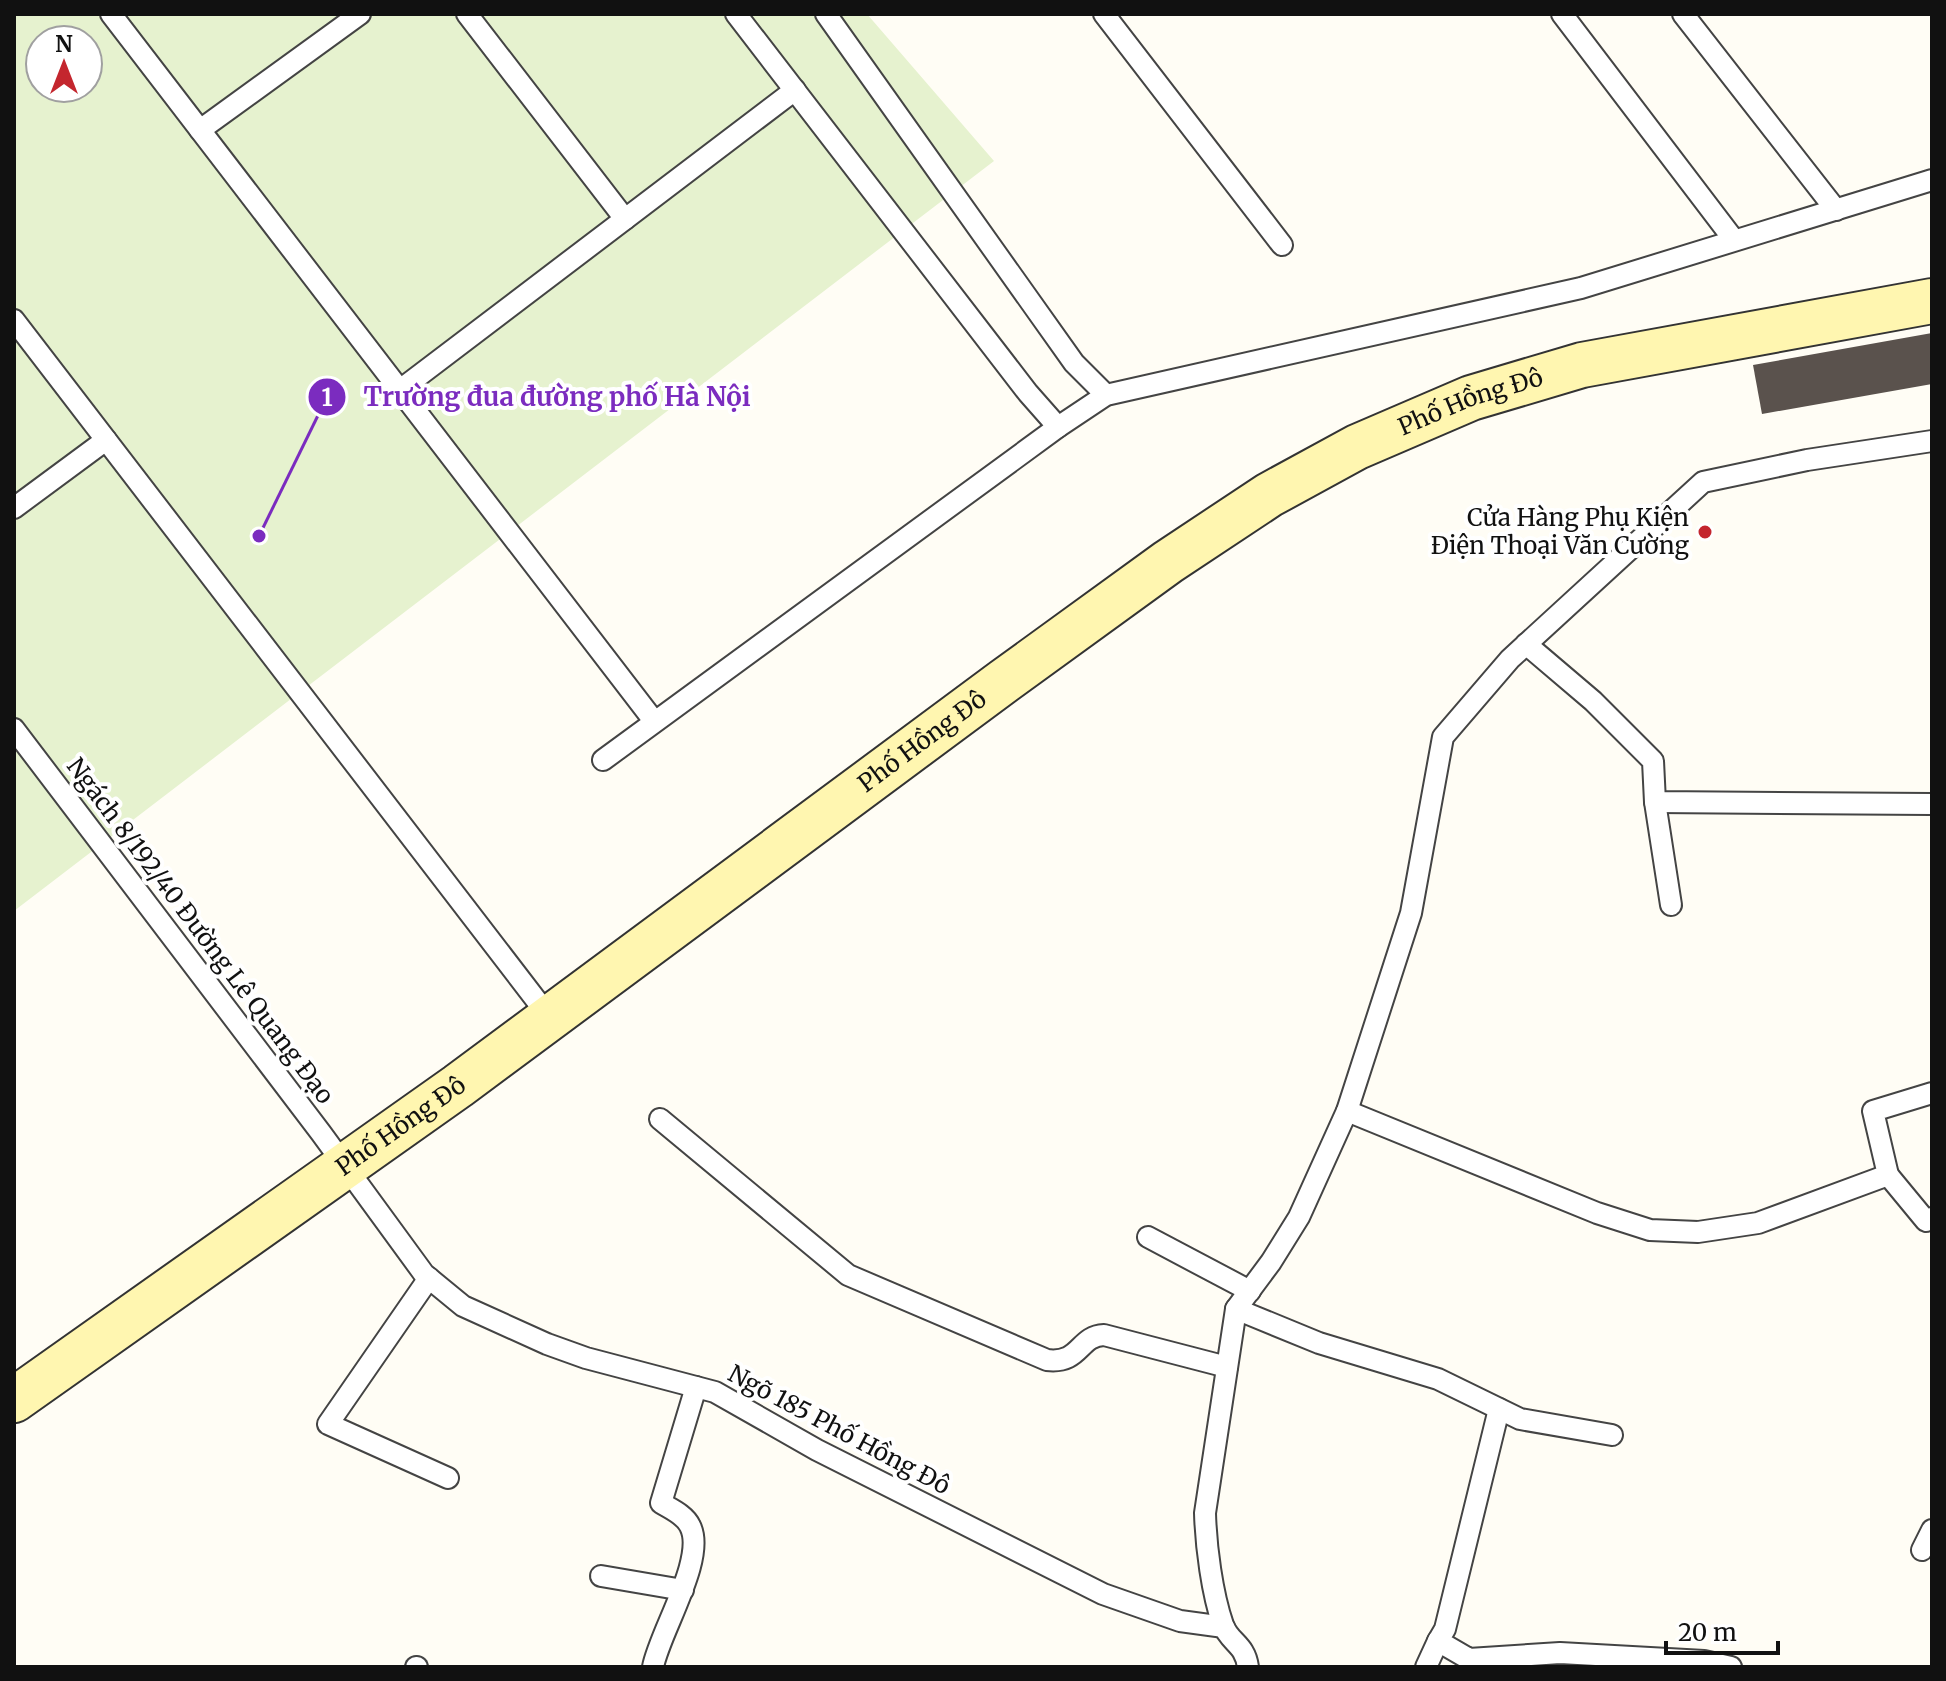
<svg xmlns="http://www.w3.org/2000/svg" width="1946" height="1681" font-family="Merriweather,serif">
	<rect width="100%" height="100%" fill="#fffdf5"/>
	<path fill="#e6f2cf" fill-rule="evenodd" d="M14,14H867L994,161L14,911ZM40,40H88V88H40Z"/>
	<polygon fill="#5a524d" points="1932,333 1932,384 1762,414 1753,365"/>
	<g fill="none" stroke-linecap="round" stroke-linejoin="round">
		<defs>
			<g id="lane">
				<polyline points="111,14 654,721"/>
				<polyline points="467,14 625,219"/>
				<polyline points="736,14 1028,393 1058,427"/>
				<polyline points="826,14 1074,363 1106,395"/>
				<polyline points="1104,14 1282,245"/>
				<polyline points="1562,14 1734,240"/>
				<polyline points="1683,14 1836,210"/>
				<polyline points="200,130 360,14"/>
				<polyline points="14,320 550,1018"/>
				<polyline points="400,390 795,90"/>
				<polyline points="14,508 106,440"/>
				<polyline points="1526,644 1593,701 1653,761 1655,802 1932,804"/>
				<polyline points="14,729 321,1133 424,1274 463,1306 547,1344 586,1358 715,1392 817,1450 1103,1594 1180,1621 1224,1627"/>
				<polyline points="603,760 1058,427 1106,395 1581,288 1932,180"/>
				<polyline points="1655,802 1671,905"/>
				<polyline points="1347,1111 1597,1213 1650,1230 1698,1232 1758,1223 1888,1175 1873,1111 1932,1093"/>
				<path d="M660,1119L848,1275L1047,1360C1081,1364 1078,1336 1104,1335L1227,1367"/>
				<polyline points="1888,1175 1926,1221 1932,1218"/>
				<polyline points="1148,1237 1250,1291"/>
				<polyline points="429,1278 328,1424 448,1478"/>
				<polyline points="1236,1309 1319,1343 1438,1379 1520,1419 1612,1435"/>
				<polyline points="1499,1409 1445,1629 1438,1641 1469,1659 1560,1653 1704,1661 1731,1667"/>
				<polyline points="1922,1550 1932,1530"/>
				<polyline points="601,1576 683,1590"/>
				<polyline points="416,1667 417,1667"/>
				<path d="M653,1667C659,1633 707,1558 690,1526C685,1515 671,1509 661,1503L696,1387"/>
				<path d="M1248,1667C1245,1644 1230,1643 1223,1625C1212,1593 1206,1547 1205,1513L1236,1309L1271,1262L1299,1217L1347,1111L1411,913L1443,737L1510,659L1703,482L1807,460L1932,441"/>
				<polyline points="1426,1667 1438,1641"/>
			</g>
			<g id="secondary">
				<path id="s1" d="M14,1400L458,1086L1004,681L1168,562L1269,495L1357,447L1471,398L1582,365L1932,301"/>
			</g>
		</defs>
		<use href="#lane" stroke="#444" stroke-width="24"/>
		<use href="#secondary" stroke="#333" stroke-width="48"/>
		<use href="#lane" stroke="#fff" stroke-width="20"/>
		<use href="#secondary" stroke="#fff6b0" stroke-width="44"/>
	</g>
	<circle fill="#c4262e" stroke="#fff" stroke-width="3" cx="1705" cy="532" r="8"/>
	<g text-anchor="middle" stroke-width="8" stroke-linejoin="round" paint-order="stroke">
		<g font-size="24" fill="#111" stroke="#fff">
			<text dy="8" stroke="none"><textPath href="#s1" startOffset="1770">Phố Hồng Đô</textPath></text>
			<text dy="8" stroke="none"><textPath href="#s1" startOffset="1122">Phố Hồng Đô</textPath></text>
			<text transform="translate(200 931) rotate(53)" y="8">Ngách 8/192/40 Đường Lê Quang Đạo</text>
			<text dy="8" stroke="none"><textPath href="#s1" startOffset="474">Phố Hồng Đô</textPath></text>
			<text transform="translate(839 1430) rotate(28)" y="8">Ngõ 185 Phố Hồng Đô</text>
		</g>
		<g font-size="24" fill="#111" stroke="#fff" text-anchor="end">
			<text x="1689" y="526">Cửa Hàng Phụ Kiện<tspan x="1689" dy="28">Điện Thoại Văn Cường</tspan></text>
		</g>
	</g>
	<path fill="none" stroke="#7b2cbf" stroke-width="3" d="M259 536L327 397"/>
	<g fill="#7b2cbf" stroke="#fff" stroke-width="3">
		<circle cx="259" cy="536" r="8"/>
		<circle cx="327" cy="397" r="20"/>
	</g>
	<g font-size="24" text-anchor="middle" font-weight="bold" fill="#fff">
		<text x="327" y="406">1</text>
	</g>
	<g font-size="26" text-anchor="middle" font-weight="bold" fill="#7b2cbf" stroke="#fff" stroke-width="8" stroke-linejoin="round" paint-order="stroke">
		<text x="557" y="406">Trường đua đường phố Hà Nội</text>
	</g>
	<rect width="1946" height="1681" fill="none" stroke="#111111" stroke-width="32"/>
	<g transform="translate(64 64)"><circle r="38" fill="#ffffff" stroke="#a0a0a0" stroke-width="2"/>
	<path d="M0-6L14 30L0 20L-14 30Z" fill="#c4262e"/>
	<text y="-12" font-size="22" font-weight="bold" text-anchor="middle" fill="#111111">N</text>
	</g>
	<path d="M1666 1641v12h112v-12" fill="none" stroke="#111111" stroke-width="4"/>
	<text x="1678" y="1641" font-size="24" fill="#111111" stroke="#ffffff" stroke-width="6" paint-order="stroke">20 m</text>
</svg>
